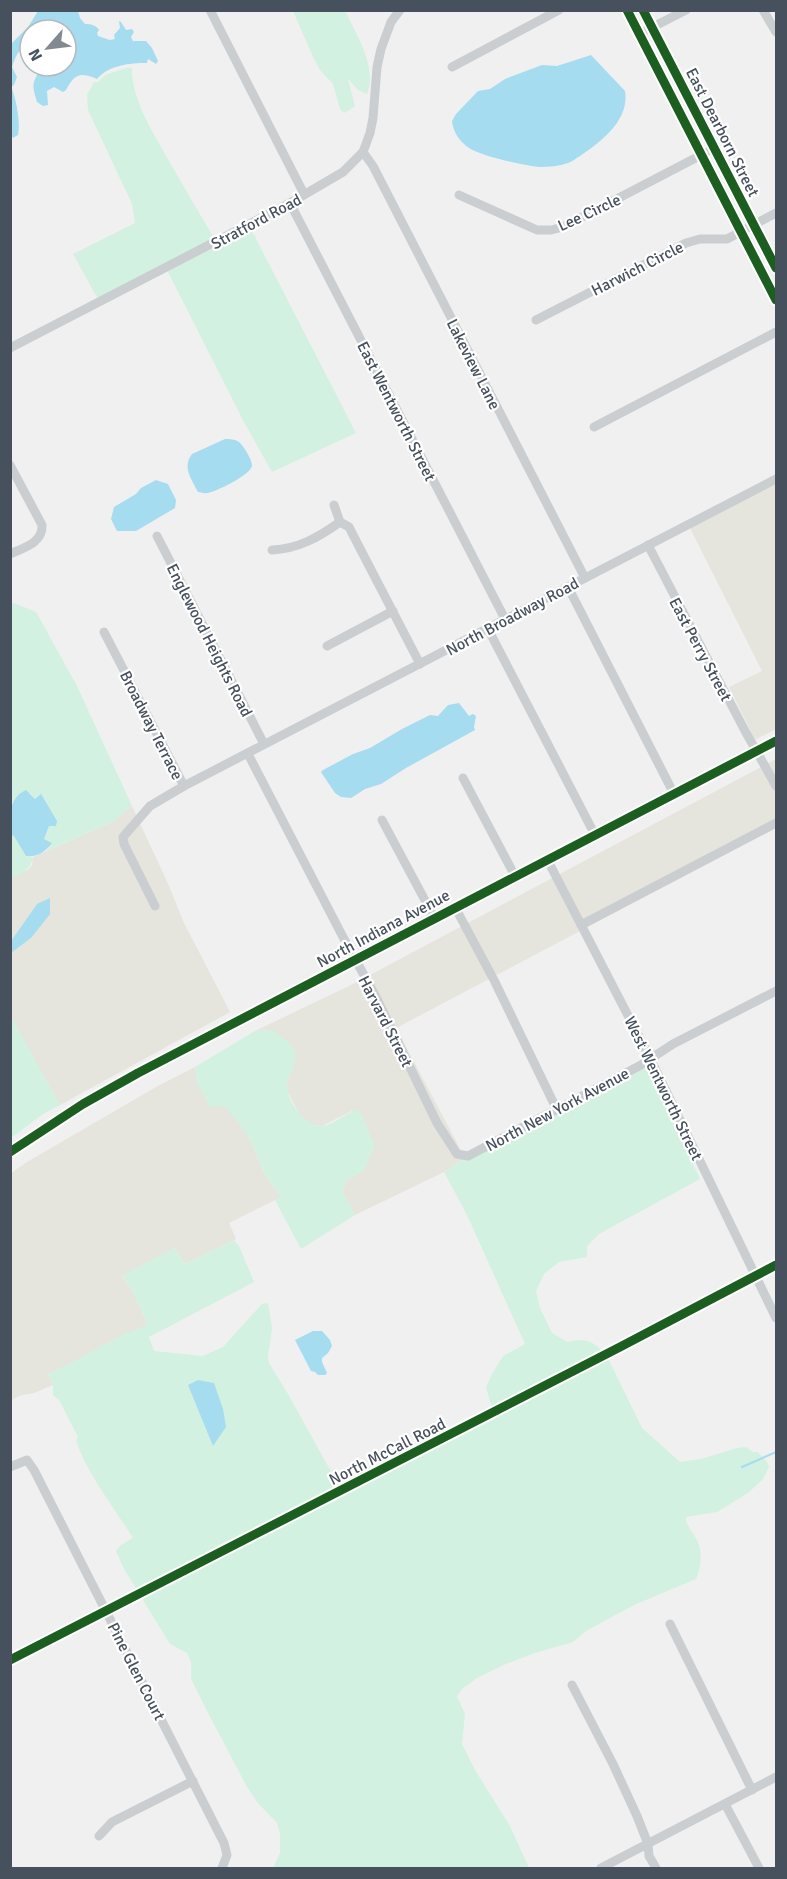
<svg xmlns="http://www.w3.org/2000/svg" width="787" height="1879" font-family="Signika,sans-serif">
	<rect width="100%" height="100%" fill="#f0f0f0"/>
	<g fill="#e5e4dd">
		<polygon points="776,482 776,729 755,740 729,687 762,671 688,524"/>
		<polygon points="776,759 776,828 398,1027 404,1043 465,1158 444,1172 355,1215 342,1192 347,1180 364,1170 352,1111 322,1126 310,1124 300,1115 287,1091 287,1081 290,1075 273,1030 255,1031 355,983"/>
		<polygon points="132,806 170,888 183,921 230,1012 60,1105 10,1016 11,953 31,938 37,904 11,941 11,878 29,869 32,865 33,857 112,822"/>
		<polygon points="195,1067 197,1082 216,1106 226,1106 239,1122 249,1137 265,1175 281,1197 229,1223 236,1239 234,1240 185,1264 175,1248 122,1276 133,1292 148,1325 104,1345 72,1364 48,1374 53,1385 34,1393 19,1396 11,1401 10,1174 27,1162 156,1087"/>
	</g>
	<g fill="#d3f1e0">
		<path d="M293,11H345C356,33 378,69 367,94L358,90L348,79L355,106L350,110L344,113L340,109L333,84L320,70L314,59Z"/>
		<path d="M126,68H132C131,101 157,139 172,166C187,192 202,218 217,243L250,227L356,433L272,472L245,424L167,270L100,303L73,254L135,223L132,204L88,110L87,95L94,82H98L105,75Z"/>
		<polygon points="10,603 14,603 36,612 77,686 132,806 112,822 46,851 52,843 44,839 49,826 52,826 41,795 35,799 30,793 14,799 11,805"/>
		<path d="M11,835L14,836L26,856L33,857C31,870 22,873 11,878Z"/>
		<polygon points="11,1016 60,1105 43,1114 11,1138"/>
		<path d="M273,1030L289,1043L295,1051C295,1057 295,1064 293,1069C291,1074 288,1077 287,1082C284,1097 304,1126 321,1126C332,1126 346,1112 359,1110L375,1145L364,1170L347,1180L342,1191L355,1215L301,1249L275,1200L281,1197L265,1175L249,1137L226,1107L216,1106L210,1107L197,1082L195,1067L255,1031Z"/>
		<path d="M645,1062L700,1179L599,1234L587,1246V1257L559,1262L544,1274L536,1291L540,1308L552,1333L567,1342C586,1338 590,1340 605,1352L642,1428L680,1462L701,1459L737,1448L746,1447L753,1452H758L767,1462L769,1467L763,1479L748,1493L717,1512L686,1517C686,1526 693,1532 697,1540C703,1553 701,1567 696,1579L634,1605L586,1631L573,1642L535,1653L506,1664L477,1678L463,1688L457,1696L465,1714L462,1744L475,1770L510,1826L529,1868H273L280,1853V1834L277,1823L257,1802L247,1787L208,1713L191,1679V1662L187,1653L170,1644L124,1569L116,1551L121,1545L133,1538C113,1506 89,1477 76,1441L78,1437L59,1400L53,1395V1385L48,1374C82,1359 112,1337 148,1325L133,1292L122,1275L175,1248L185,1264L234,1240L239,1246L254,1282L149,1337L154,1351L203,1356L223,1347L262,1304L268,1303L272,1328L268,1357L269,1363L288,1394L334,1477L350,1490L493,1412L486,1387L492,1374L503,1356L525,1344L467,1215L444,1172L465,1158Z"/>
	</g>
	<g fill="#a6dcef">
		<path d="M38,11H78L80,18L85,24C91,24 96,25 99,30L97,33L98,36L110,40L115,39L114,35L120,28L119,21L121,22L126,30L132,29L134,32L131,37L133,41H146L152,48L158,61L156,64L148,59L147,63C130,63 109,65 97,79C79,71 74,75 66,90L63,92L54,87L47,91L48,105L43,106L37,102C31,81 33,85 41,66H66V30H30V45C18,48 16,56 12,67L17,77L14,85L11,87C16,97 21,124 18,135L13,138L10,133L11,44L28,27Z"/>
		<path d="M591,55L625,91C630,120 601,142 580,156C576,158 572,162 568,163C559,166 549,167 540,167C525,166 481,156 469,148C460,142 453,132 452,121L456,114L478,91L490,89L505,79L542,65L557,66Z"/>
		<path d="M225,439C229,439 235,439 239,442C243,445 253,461 252,466C250,475 216,492 207,493C205,494 201,492 198,492C191,478 182,467 192,454Z"/>
		<polygon points="156,480 168,484 176,500 175,508 136,531 117,531 111,519 114,507 136,494 141,488"/>
		<polygon points="459,703 469,716 473,714 476,716 474,727 475,730 406,768 381,784 365,789 351,798 341,797 335,793 321,772 323,770 353,754 370,748 402,729 430,715 438,716 448,705"/>
		<path d="M26,790L35,799L41,794L57,821L56,826H49L44,839L52,843C45,852 38,857 26,856L14,836L11,835C10,817 7,799 26,790Z"/>
		<polygon points="50,898 50,914 31,938 11,953 11,941 37,904"/>
		<polygon points="313,1331 322,1331 330,1340 332,1346 328,1353 322,1358 322,1362 327,1373 325,1375 318,1375 315,1372 311,1371 295,1340"/>
		<polygon points="198,1380 214,1383 223,1409 226,1427 213,1446 188,1385"/>
	</g>
	<g fill="none" stroke-linecap="round" stroke-linejoin="round">
		<polyline stroke="#a6dcef" stroke-width="2" points="742,1467 776,1452"/>
		<g stroke="#cbced1" stroke-width="9">
			<polyline points="210,10 304,194"/>
			<polyline points="763,10 776,32"/>
			<polyline points="647,30 686,10"/>
			<polyline points="452,67 559,10"/>
			<polyline points="363,152 373,166 585,578"/>
			<polyline points="459,195 537,230 551,230 563,227 707,152"/>
			<polyline points="290,203 505,619"/>
			<polyline points="536,320 686,243 700,239 727,239 776,213"/>
			<polyline points="10,348 290,203 343,172 363,152 370,133 373,118 377,67 381,49 391,22 400,10"/>
			<polyline points="594,427 776,332"/>
			<path d="M10,465L42,525C43,543 23,548 10,554"/>
			<polyline points="334,505 340,522 349,527 352,533 420,664"/>
			<polyline points="157,536 264,744"/>
			<polyline points="648,545 744,729 776,786"/>
			<path d="M272,550C298,549 319,537 340,522"/>
			<polyline points="568,587 674,794"/>
			<polyline points="488,629 595,835"/>
			<polyline points="104,632 184,786"/>
			<polyline points="327,646 393,611"/>
			<polyline points="248,754 344,939 375,995 437,1123 457,1154 468,1156 641,1065 673,1044 776,991"/>
			<polyline points="463,778 515,876"/>
			<polyline points="382,820 435,919"/>
			<polyline points="547,859 650,1058 776,1318"/>
			<polyline points="155,906 124,844 123,837 150,806 184,786 776,479"/>
			<polyline points="455,907 495,982 557,1110"/>
			<polyline points="581,925 776,823"/>
			<polyline points="10,1467 27,1460 34,1470 224,1843 227,1855 222,1868"/>
			<polyline points="670,1624 752,1790"/>
			<polyline points="10,1660 620,1347 776,1265"/>
			<polyline points="572,1685 613,1764 637,1816 648,1844 649,1856 656,1868"/>
			<polyline points="725,1804 759,1868"/>
			<polyline points="99,1836 112,1822 193,1781"/>
			<polyline points="601,1868 776,1777"/>
		</g>
		<g stroke="#c7cbce" stroke-width="12">
			<polyline points="627,10 776,300"/>
			<polyline points="643,10 776,268"/>
			<polyline points="10,1152 83,1104 138,1073 776,741"/>
		</g>
		<defs>
			<g id="cycleway">
				<polyline points="627,10 776,300"/>
				<polyline points="643,10 776,268"/>
				<polyline points="10,1152 83,1104 138,1073 776,741"/>
				<polyline points="10,1660 620,1347 776,1265"/>
			</g>
		</defs>
		<use href="#cycleway" stroke="#fff" stroke-width="13"/>
		<use href="#cycleway" stroke="#1b5e20" stroke-width="9"/>
	</g>
	<g text-anchor="middle" stroke-width="4.5" stroke-linejoin="round" paint-order="stroke">
		<g font-size="16" fill="#46515d" stroke="#fff">
			<text transform="translate(723 132) rotate(63)" y="6">East Dearborn Street</text>
			<text transform="translate(589 212) rotate(-25)" y="6">Lee Circle</text>
			<text transform="translate(256 221) rotate(-28)" y="6">Stratford Road</text>
			<text transform="translate(637 268) rotate(-27)" y="6">Harwich Circle</text>
			<text transform="translate(474 364) rotate(63)" y="6">Lakeview Lane</text>
			<text transform="translate(397 411) rotate(63)" y="6">East Wentworth Street</text>
			<text transform="translate(512 616) rotate(-28)" y="6">North Broadway Road</text>
			<text transform="translate(210 640) rotate(63)" y="6">Englewood Heights Road</text>
			<text transform="translate(701 649) rotate(62)" y="6">East Perry Street</text>
			<text transform="translate(152 725) rotate(63)" y="6">Broadway Terrace</text>
			<text transform="translate(383 928) rotate(-28)" y="6">North Indiana Avenue</text>
			<text transform="translate(386 1021) rotate(63)" y="6">Harvard Street</text>
			<text transform="translate(664 1088) rotate(64)" y="6">West Wentworth Street</text>
			<text transform="translate(557 1109) rotate(-28)" y="6">North New York Avenue</text>
			<text transform="translate(387 1451) rotate(-27)" y="6">North McCall Road</text>
			<text transform="translate(137 1671) rotate(63)" y="6">Pine Glen Court</text>
		</g>
	</g>
	<rect width="787" height="1879" fill="none" stroke="#46515d" stroke-width="24"/>
	<g transform="translate(48 48) rotate(242)"><circle r="28" fill="#ffffff" stroke="#b5b9be" stroke-width="1.5"/>
	<path d="M0-4.5L10 22L0 15L-10 22Z" fill="#828990"/>
	<text y="-9" font-size="16" font-weight="bold" text-anchor="middle" fill="#46515d">N</text>
	</g>
</svg>
